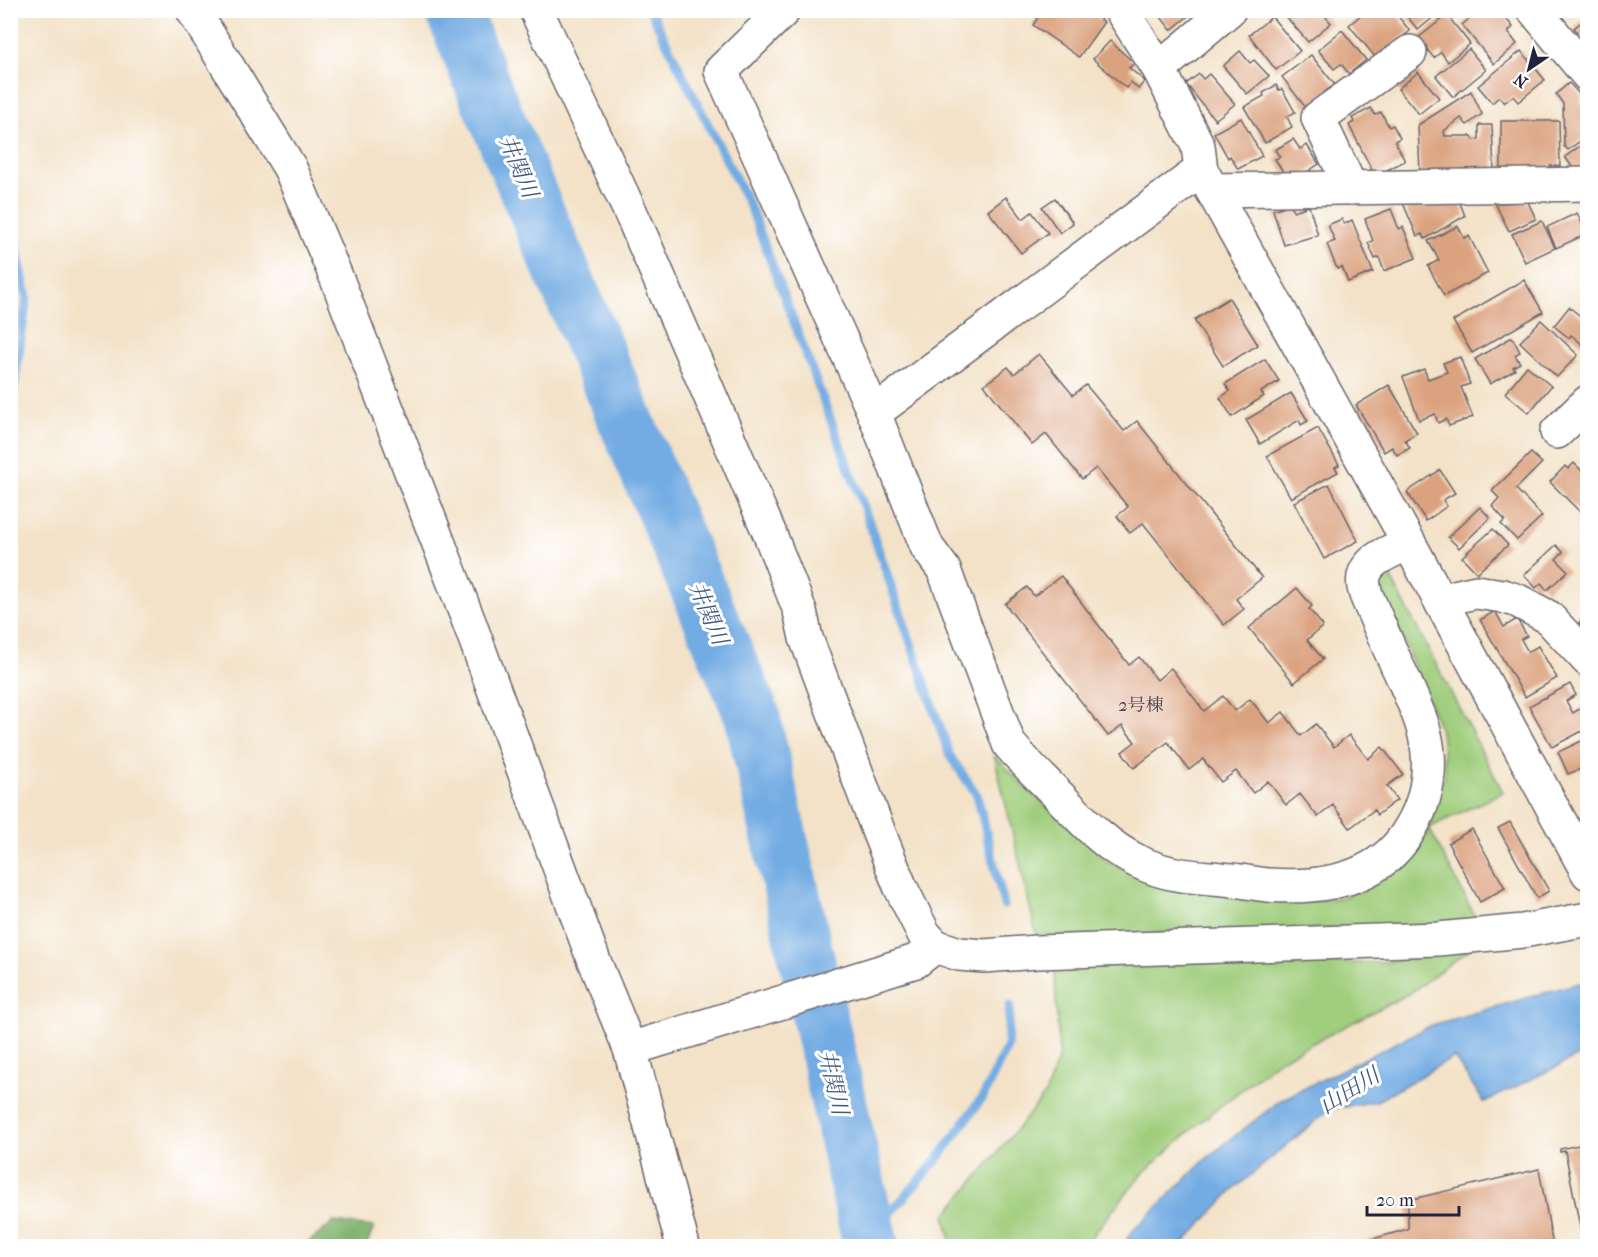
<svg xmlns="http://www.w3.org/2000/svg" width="1598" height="1257" font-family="'IM FELL French Canon','Noto Serif JP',serif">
	<rect width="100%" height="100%" fill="#fff"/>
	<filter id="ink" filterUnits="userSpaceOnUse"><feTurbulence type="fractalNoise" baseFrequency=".0167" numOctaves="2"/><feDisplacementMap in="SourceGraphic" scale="12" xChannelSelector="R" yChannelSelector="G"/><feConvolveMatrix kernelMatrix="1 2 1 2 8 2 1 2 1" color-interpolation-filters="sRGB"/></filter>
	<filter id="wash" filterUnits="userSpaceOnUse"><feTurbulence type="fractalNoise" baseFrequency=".008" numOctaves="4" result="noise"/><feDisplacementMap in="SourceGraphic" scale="24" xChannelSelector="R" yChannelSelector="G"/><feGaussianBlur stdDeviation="1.35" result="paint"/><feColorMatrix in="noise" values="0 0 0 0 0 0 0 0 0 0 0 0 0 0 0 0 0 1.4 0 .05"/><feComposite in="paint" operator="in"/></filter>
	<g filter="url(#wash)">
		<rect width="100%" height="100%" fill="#f3e2c7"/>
		<g fill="#a0ce7d" stroke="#61785c" stroke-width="1.5">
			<polygon points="1389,574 1503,792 1429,828 1479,924 1037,937 994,755 1025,787 1109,862 1178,890 1313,902 1343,897 1378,883 1401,866 1427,833 1445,773 1441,731 1380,584"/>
			<polygon points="1470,949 1410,993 1278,1061 1198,1124 1141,1175 1084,1246 952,1246 945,1216 1045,1095 1059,1056 1054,961 1377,963"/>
		</g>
		<polygon fill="#80b16c" stroke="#516a54" stroke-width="1.5" points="334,1222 374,1227 366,1246 304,1246"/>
		<polygon fill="#73ace3" stroke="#4a678f" stroke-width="1.5" points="1587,983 1587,1052 1484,1102 1454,1057 1377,1101 1330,1109 1232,1191 1181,1246 1122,1246 1132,1232 1208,1157 1281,1100 1432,1025 1575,984"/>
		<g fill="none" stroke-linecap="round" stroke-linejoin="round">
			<g stroke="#73ace3" stroke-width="9">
				<polyline points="650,10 751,209 862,502 950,756 977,795 1004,905"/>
				<polyline points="10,217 27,297 10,415"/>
				<polyline points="869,1237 937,1160 984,1095 1007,1047 1010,1006"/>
			</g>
			<polyline stroke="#73ace3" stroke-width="56" points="453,10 487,96 752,715 871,1246"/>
		</g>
		<g id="blocks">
			<g fill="#dba27f">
				<polygon points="1043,10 1088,10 1104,22 1079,57 1033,25"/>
				<polygon points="1159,10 1196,10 1171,30 1157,12"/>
				<polygon points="1283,10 1320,10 1331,23 1308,42 1282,12"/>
				<polygon points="1367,10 1393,10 1410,31 1376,58 1349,25"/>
				<polygon points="1402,10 1442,10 1418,30"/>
				<polygon points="1479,10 1484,10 1487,14 1492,10 1499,10 1513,27 1508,32 1517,44 1494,64 1462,25"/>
				<polygon points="1447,15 1470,44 1448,62 1441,52 1434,58 1418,38"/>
				<polygon points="1272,17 1300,51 1276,70 1249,35"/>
				<polygon points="1588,17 1588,53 1573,35 1577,32 1574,28"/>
				<polygon points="1342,30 1366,60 1349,74 1341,64 1334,69 1318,50"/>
				<polygon points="1110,41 1134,63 1129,68 1145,81 1138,89 1131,82 1126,88 1093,59"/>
				<polygon points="1469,49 1486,70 1453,97 1436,76"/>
				<polygon points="1240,51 1250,63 1254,60 1269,76 1247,94 1223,66"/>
				<polygon points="1521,51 1545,80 1518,102 1513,96 1504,103 1499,97 1492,103 1478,86"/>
				<polygon points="1311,55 1335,85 1306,108 1282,77"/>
				<polygon points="1418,72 1439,98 1419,114 1398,89"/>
				<polygon points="1199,74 1203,79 1209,74 1235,104 1215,120 1186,84"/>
				<polygon points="1569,83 1583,98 1580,101 1588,111 1588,135 1568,150 1564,146 1563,104 1556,94"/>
				<polygon points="1276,85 1279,90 1282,89 1295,112 1287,117 1292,127 1265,143 1244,107 1264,96 1263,93"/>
				<polygon points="1471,91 1482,114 1467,125 1461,118 1444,131 1445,136 1472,136 1474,140 1479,139 1479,125 1492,125 1494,172 1420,175 1418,125"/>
				<polygon points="1371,108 1375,115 1381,112 1389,127 1393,125 1400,138 1395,141 1405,161 1375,176 1349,125 1354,122 1352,118"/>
				<polygon points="1241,118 1262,156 1238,169 1230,156 1228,158 1214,133"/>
				<polygon points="1501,121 1559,121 1560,166 1550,166 1550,172 1501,172"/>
				<polygon points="1293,139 1300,149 1307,145 1319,164 1298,178 1287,178 1275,159 1280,157 1275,150"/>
				<polygon points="1588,140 1588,174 1578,175 1565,157"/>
				<polygon points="1006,197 1023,219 1032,212 1048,233 1021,253 988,211"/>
				<polygon points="1055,198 1073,223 1060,233 1042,207"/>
				<polygon points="1528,202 1536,219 1509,231 1495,203"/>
				<polygon points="1403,203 1460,203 1465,216 1425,239 1422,234 1417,236"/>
				<polygon points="1291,204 1293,211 1309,206 1318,235 1284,245 1273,210"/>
				<polygon points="1391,209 1399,229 1403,227 1416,258 1384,271 1379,257 1375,259 1368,243 1373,241 1365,219"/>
				<polygon points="1577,213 1587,234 1556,248 1547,227"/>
				<polygon points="1342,219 1344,224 1352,220 1373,272 1348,282 1342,267 1337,269 1327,244 1335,241 1328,225"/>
				<polygon points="1542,221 1555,248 1525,262 1512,234"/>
				<polygon points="1458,226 1464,238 1469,236 1488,273 1444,296 1428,266 1439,260 1428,241"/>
				<polygon points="1524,280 1543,312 1472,353 1453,321"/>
				<polygon points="1229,298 1258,345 1223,366 1194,320"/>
				<polygon points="1569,307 1588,322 1588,337 1582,344 1571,335 1569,338 1554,326"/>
				<polygon points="1541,320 1578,355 1557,377 1520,342"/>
				<polygon points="1512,337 1520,352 1515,355 1520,363 1513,367 1515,370 1490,384 1475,359"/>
				<polygon points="1039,354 1073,395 1086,385 1124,431 1137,421 1262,578 1236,599 1244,609 1224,625 1143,523 1130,533 1117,516 1128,507 1096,468 1082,479 1046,434 1032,445 984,385 1008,367 1014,374"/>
				<polygon points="1460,357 1470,384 1461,387 1473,417 1449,426 1446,419 1438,423 1435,414 1419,420 1403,377 1424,369 1428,379 1447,372 1443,363"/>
				<polygon points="1265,359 1279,381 1261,392 1264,396 1232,417 1220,398 1230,391 1225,384"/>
				<polygon points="1527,366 1551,386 1529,413 1505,393"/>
				<polygon points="1389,385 1417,433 1405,440 1410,448 1397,455 1392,447 1384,452 1356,405"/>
				<polygon points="1291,393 1308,421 1301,425 1299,420 1260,444 1246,420"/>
				<polygon points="1318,428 1339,465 1335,467 1338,472 1291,498 1267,456"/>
				<polygon points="1531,453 1542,463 1516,489 1542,516 1517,540 1501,524 1505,520 1492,506 1499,498 1492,491"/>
				<polygon points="1574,463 1582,471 1588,465 1588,506 1581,513 1550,482 1565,466 1568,469"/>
				<polygon points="1440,470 1455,493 1443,500 1447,506 1426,521 1407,492"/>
				<polygon points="1329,484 1358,541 1324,559 1294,502"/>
				<polygon points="1480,507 1490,518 1459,548 1448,537"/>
				<polygon points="1493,529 1508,545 1477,573 1462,557"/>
				<polygon points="1556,545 1563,552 1556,559 1568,571 1547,590 1541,583 1536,588 1524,575"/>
				<polygon points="1061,576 1129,665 1139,657 1157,680 1171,668 1204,711 1223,696 1235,711 1250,699 1269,723 1283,712 1301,736 1316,724 1334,747 1349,735 1368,759 1382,747 1403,774 1387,786 1397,800 1377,815 1374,810 1350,828 1333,805 1318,817 1300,794 1286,805 1268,781 1253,793 1236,771 1221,782 1203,759 1189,770 1168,742 1134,768 1122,752 1135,742 1122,726 1108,736 1005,604 1027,587 1034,596"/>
				<polygon points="1297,588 1312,606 1309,609 1323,626 1307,640 1323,659 1294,683 1249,628"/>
				<polygon points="1588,607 1588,628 1579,623"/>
				<polygon points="1495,611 1504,627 1517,619 1527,636 1521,639 1528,652 1538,646 1557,678 1525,697 1480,620"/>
				<polygon points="1570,684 1576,695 1566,701 1573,713 1586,705 1588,728 1552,747 1529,706"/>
				<polygon points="1588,738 1588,766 1568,774 1558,752"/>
				<polygon points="1510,822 1549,891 1537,898 1498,828"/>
				<polygon points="1472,829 1505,888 1480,902 1448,843"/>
				<polygon points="1588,1143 1588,1241 1583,1242 1565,1151 1560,1152 1560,1149"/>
				<polygon points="1539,1169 1553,1246 1348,1246 1408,1229 1408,1200"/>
			</g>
		</g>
	</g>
	<g filter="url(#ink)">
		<use href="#blocks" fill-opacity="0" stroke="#6b656c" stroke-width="1.5"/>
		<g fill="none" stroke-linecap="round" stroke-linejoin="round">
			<defs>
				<g id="minor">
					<polyline points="193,10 290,168 337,279 469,622 594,961 630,1049 683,1246"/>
					<polyline points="536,10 635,222 769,532 800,611 806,638 879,833 900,886 924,934 935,946 959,954 984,956 1037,952 1438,939 1523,931 1588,919"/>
					<path d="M784,10L721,71L874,413L927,547L944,570L1009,744C1025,763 1042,779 1059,796C1084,822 1107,847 1139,862C1172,878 1198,876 1232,880C1244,881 1256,884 1268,885C1323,889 1382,880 1411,827C1424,805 1430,779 1428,753C1426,727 1414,704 1404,680C1391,653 1379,625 1367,597C1353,563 1384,555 1409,543"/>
					<polyline points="1121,10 1159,69 1198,146 1201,170 1409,543 1588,873"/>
					<polyline points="1534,10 1588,75"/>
					<polyline points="1159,69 1229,10"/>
					<polyline points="1351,188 1318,118 1410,52"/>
					<polyline points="1212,190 1588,184"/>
					<polyline points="874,413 1201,170"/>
					<polyline points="1557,432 1588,402"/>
					<polyline points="1442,604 1458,596 1476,592 1503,596 1518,601 1548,617 1588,660"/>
					<polyline points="630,1049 916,961 935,946"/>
				</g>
			</defs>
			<use href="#minor" stroke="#6b656c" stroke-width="36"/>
			<use href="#minor" stroke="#fff" stroke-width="33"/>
		</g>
	</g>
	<g text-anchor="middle" stroke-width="6" stroke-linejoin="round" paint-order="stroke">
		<g font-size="18" fill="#50424c">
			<text x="1141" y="711">2号棟</text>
		</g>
		<g font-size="22" font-style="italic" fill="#42597e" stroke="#fff">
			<text transform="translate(519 166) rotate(67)" y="8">井関川</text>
			<text transform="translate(709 613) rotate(67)" y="8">井関川</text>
			<text transform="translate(834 1082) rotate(77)" y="8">井関川</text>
			<text transform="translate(1349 1090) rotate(-32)" y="8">山田川</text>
		</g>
	</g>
	<rect width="1598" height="1257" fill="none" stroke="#fff" stroke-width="36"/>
	<g transform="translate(1529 69) rotate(215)" stroke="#ffffff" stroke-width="4.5" paint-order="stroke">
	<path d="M0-4.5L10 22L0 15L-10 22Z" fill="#22223b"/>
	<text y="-9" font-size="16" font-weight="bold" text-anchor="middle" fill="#22223b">N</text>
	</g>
	<path d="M1367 1206v9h92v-9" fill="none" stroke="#22223b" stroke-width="3"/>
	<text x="1376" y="1206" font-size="18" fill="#22223b" stroke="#ffffff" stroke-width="4.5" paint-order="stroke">20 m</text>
</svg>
